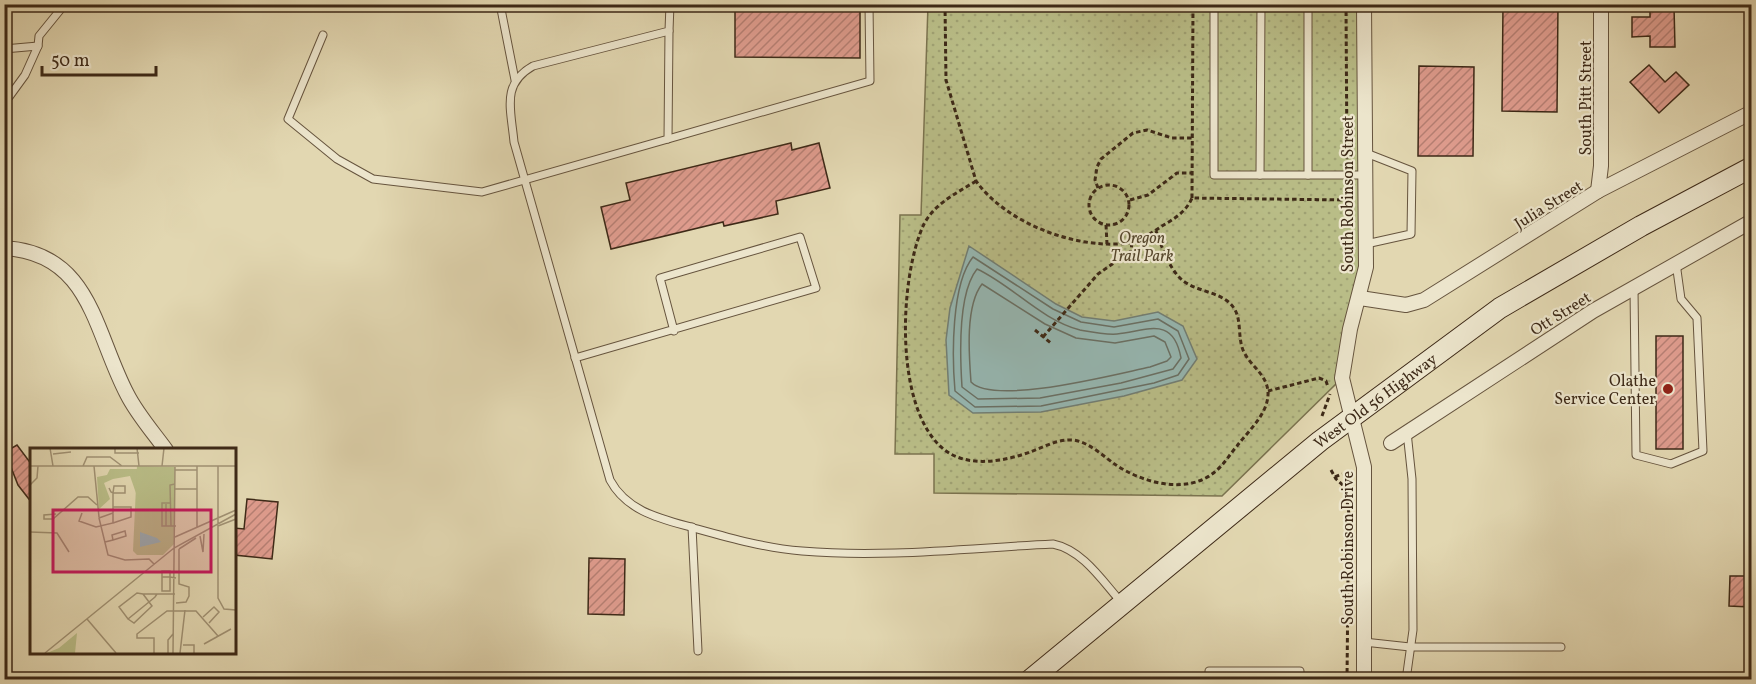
<svg xmlns="http://www.w3.org/2000/svg" width="1756" height="684" font-family="Vollkorn,serif">
	<defs>
		<pattern id="park-dots" width="8" height="8" patternUnits="userSpaceOnUse" patternTransform="scale(1.5)"><rect width="8" height="8" fill="#b9bd87"/><path d="M2 2h.1M6 6h.1" fill="none" stroke="#a0a274" stroke-width="1.8" stroke-linecap="round"/></pattern>
		<pattern id="building-hatch" width="6" height="6" patternUnits="userSpaceOnUse" patternTransform="scale(1.5)"><rect width="6" height="6" fill="#df9c8e"/><path d="M-1 1l2-2M0 6l6-6M5 7l2-2" fill="none" stroke="#b67f73"/></pattern>
	</defs>
	<rect width="100%" height="100%" fill="#e2d7b1"/>
	<filter id="stains"><feTurbulence type="fractalNoise" baseFrequency=".00333" numOctaves="4"/><feColorMatrix values="0 0 0 0 .2 0 0 0 0 .09 0 0 0 0 .02 0 0 0 .5 -.17"/></filter>
	<radialGradient id="worn" r=".72"><stop offset=".6" stop-color="#630" stop-opacity="0"/><stop offset="1" stop-color="#630" stop-opacity=".3"/></radialGradient>
	<polygon fill="url(#park-dots)" stroke="#7b734f" stroke-width="1.5" points="928,5 1364,5 1366,267 1342,378 1222,496 934,493 934,454 895,454 900,215 921,215"/>
	<polygon fill="#96b8b3" stroke="#727f75" stroke-width="1.5" points="969,246 1056,304 1082,317 1114,321 1158,312 1183,326 1197,359 1182,380 1124,396 1041,412 973,413 949,395 946,340 950,308"/>
	<g fill="none" stroke-linecap="round" stroke-linejoin="round">
		<g stroke="#6a7065" stroke-width="1.5">
			<path d="M973,257L1053,309L1081,322L1114,327L1158,319L1178,331L1189,359L1178,375L1154,383L1041,406L975,407L955,391C952,357 951,284 973,257Z"/>
			<path d="M977,269C1012,285 1041,320 1080,330C1091,332 1106,335 1117,334C1147,331 1173,315 1181,358L1173,369L1121,383L1040,398L978,399L962,387C960,356 957,294 977,269Z"/>
			<path d="M982,284L1045,324L1076,338L1115,343L1154,336L1165,342L1171,357L1167,361L1150,367C1116,374 994,406 971,382C969,355 965,306 982,284Z"/>
		</g>
	</g>
	<g fill="url(#building-hatch)" stroke="#3d2917" stroke-width="1.5">
		<polygon points="735,4 860,4 860,58 735,57"/>
		<polygon points="1503,4 1558,4 1557,112 1502,111"/>
		<polygon points="1650,7 1674,7 1675,47 1650,47 1650,36 1632,37 1632,17 1650,17"/>
		<polygon points="1649,65 1665,82 1676,72 1689,85 1659,113 1630,82"/>
		<polygon points="1419,66 1474,67 1473,156 1418,156"/>
		<polygon points="791,143 792,150 819,143 830,188 776,201 778,214 724,226 723,222 611,249 601,207 630,200 626,183"/>
		<rect x="1656" y="336" width="27" height="113"/>
		<polygon points="17,445 32,465 32,503 18,485 5,452"/>
		<polygon points="247,499 278,502 272,559 234,555 234,528 244,529"/>
		<polygon points="589,558 625,559 624,615 588,614"/>
		<polygon points="1730,576 1750,576 1750,607 1729,606"/>
	</g>
	<g fill="none" stroke-linecap="round" stroke-linejoin="round">
		<defs>
			<g id="lane">
				<polyline points="500,4 515,80"/>
				<path d="M670,4L669,31L533,66C501,84 511,109 514,142L610,480C627,512 662,519 694,528C730,538 765,548 802,551C885,558 970,548 1053,544C1083,550 1103,582 1122,603"/>
				<polyline points="1214,4 1214,175 1308,175"/>
				<polyline points="1308,4 1308,175 1365,175"/>
				<polyline points="323,35 288,119 337,159 373,179 482,192 668,139 669,31"/>
				<polyline points="4,49 38,46"/>
				<polyline points="4,97 9,97 25,75 38,46 39,36 65,4"/>
				<polyline points="668,139 870,81 869,4"/>
				<polyline points="1260,175 1261,4"/>
				<polyline points="1366,244 1411,234 1412,171 1366,153"/>
				<polyline points="1634,289 1636,455 1671,464 1703,451 1697,318 1681,299 1676,263"/>
				<polyline points="575,358 816,288 800,237 660,278 674,331"/>
				<polyline points="692,527 698,651"/>
				<polyline points="1364,642 1410,647 1561,647"/>
				<polyline points="1209,680 1209,671 1300,671 1300,680"/>
				<polyline points="1406,680 1413,630 1412,479 1407,432"/>
			</g>
			<g id="street">
				<polyline points="1364,4 1366,267 1350,329 1342,378 1364,467 1364,680"/>
				<polyline points="1598,191 1601,166 1601,4"/>
				<path d="M4,248C91,253 94,331 127,394C137,414 153,432 166,450"/>
				<polyline points="1360,298 1406,305 1424,300 1598,191 1752,112"/>
				<polyline points="1391,443 1593,311 1752,221"/>
			</g>
			<g id="secondary">
				<path id="s1" d="M1030,680L1320,441L1500,308L1641,226L1752,167"/>
			</g>
		</defs>
		<use href="#lane" stroke="#66543e" stroke-width="9"/>
		<use href="#street" stroke="#66543e" stroke-width="16"/>
		<use href="#secondary" stroke="#3d2917" stroke-width="22"/>
		<g stroke="#3d2917" stroke-width="3" stroke-dasharray="4.5 3" stroke-linecap="butt">
			<path d="M945,4L946,80L976,181C1007,224 1077,250 1129,243C1140,241 1153,232 1162,226C1174,219 1186,212 1192,198L1347,200V186"/>
			<polyline points="1346,4 1347,165"/>
			<path d="M976,181C957,193 935,203 924,224C899,277 893,412 946,451C970,468 1005,461 1030,452C1044,447 1057,439 1073,440C1089,442 1103,456 1116,465C1143,483 1189,496 1217,470C1225,463 1230,454 1237,446C1249,430 1269,413 1268,392C1267,375 1252,367 1245,354C1237,341 1242,322 1235,310C1225,291 1196,293 1181,279C1169,268 1161,245 1156,231"/>
			<circle cx="1109" cy="205" r="20"/>
			<polyline points="1098,188 1095,180 1097,167 1101,159 1133,133 1147,130 1172,138 1192,138"/>
			<polyline points="1192,198 1193,4"/>
			<polyline points="1130,200 1148,195 1177,173 1191,173"/>
			<polyline points="1106,225 1107,244"/>
			<polyline points="1035,330 1052,344"/>
			<polyline points="1043,337 1098,274 1131,251 1132,243"/>
			<polyline points="1268,391 1319,378 1326,381 1328,387"/>
			<polyline points="1322,416 1330,394"/>
			<polyline points="1331,470 1336,479 1345,487 1349,514"/>
			<polyline points="1335,477 1342,474"/>
			<polyline points="1347,680 1348,577"/>
		</g>
		<use href="#lane" stroke="#ece5cc" stroke-width="7"/>
		<use href="#street" stroke="#ece5cc" stroke-width="14"/>
		<use href="#secondary" stroke="#ece5cc" stroke-width="20"/>
	</g>
	<circle fill="#8f2418" stroke="#ece5cc" stroke-width="2" cx="1668" cy="389" r="6"/>
	<g text-anchor="middle" stroke-width="4.5" stroke-linejoin="round" paint-order="stroke">
		<g font-size="16" fill="#3d2917" stroke="#ece5cc">
			<text transform="translate(1585 98) rotate(-90)" y="6">South Pitt Street</text>
			<text transform="translate(1347 194) rotate(-90)" y="6">South Robinson Street</text>
			<text transform="translate(1548 204) rotate(-32)" y="6">Julia Street</text>
			<text transform="translate(1560 313) rotate(-32)" y="6">Ott Street</text>
			<text dy="6" stroke="none"><textPath href="#s1" startOffset="444">West Old 56 Highway</textPath></text>
			<text transform="translate(1347 548) rotate(-90)" y="6">South Robinson Drive</text>
		</g>
		<g font-size="16" font-style="italic" fill="#56472d" stroke="#ece5cc">
			<text x="1142" y="243">Oregon<tspan x="1142" dy="18">Trail Park</tspan></text>
		</g>
		<g font-size="16" fill="#3d2917" stroke="#ece5cc" text-anchor="end">
			<text x="1656" y="386">Olathe<tspan x="1656" dy="18">Service Center</tspan></text>
		</g>
	</g>
	<g transform="translate(30 448)">
		<rect width="206" height="206" fill="#e2d7b1"/>
		<path d="M80,21H109L107,48L100,28L83,31L74,35L80,51L69,61L67,29L77,27ZM47,185L45,205H17L29,200Z" fill="#b9bd87"/>
		<path d="M107,18L145,19L144,96L133,107H107L103,103Z" fill="#b9bd87"/>
		<path d="M110,84L127,90L131,94L110,99Z" fill="#96b8b3"/>
		<path fill="none" stroke="#a09173" stroke-width="1.5" d="M20,0L23,18M85,0V5H109M107,0L109,18M23,6L41,4M0,18H206M53,18L57,9H80L92,18M64,18L69,69M132,18L134,0M188,18V150L194,161L206,162M145,22H167M145,36L140,37L141,78H146M0,37L7,30L8,18M79,40L81,44L83,45H95V38H84L83,45V65L69,70L78,107L95,112L119,111L124,116M145,41H167M52,65L49,73L66,79L83,75V65M26,66L14,67V71H23L48,49H58L67,57M83,75L101,69V59H83M136,78V56M141,78H132V55H141M188,78L206,71M167,79V18M0,84L27,85L39,104M170,88L173,104L174,86M145,89L206,62M75,94L83,92L96,88L95,83L82,87L83,92M149,101L166,90M132,129V123H140V143H132V129H140L146,130M113,146H145M146,155L156,154L159,148V139L149,136V101M173,169L184,159L189,164L179,175M57,171L86,205M98,171L104,175L122,158L113,146L107,145L89,159L98,171L119,154L125,149L127,146M174,196L201,181M153,197H164V205M15,205L144,100L206,66M124,205V190H107V186L137,163H166L188,188M138,205V192L143,186M143,205L145,19M150,205L155,162"/>
		<path fill="#c2185b" fill-opacity="0.15" stroke="#c2185b" stroke-width="3" d="M23,62H181V124H23Z"/>
		<rect width="206" height="206" fill="none" stroke="#3d2917" stroke-width="3"/>
	</g>
	<rect width="1756" height="684" fill="none" stroke="#e2d7b1" stroke-width="24"/>
	<rect x="6" y="6" width="1744" height="672" fill="none" stroke="#3d2917" stroke-width="3"/>
	<rect x="12" y="12" width="1732" height="660" fill="none" stroke="#3d2917" stroke-width="1.5"/>
	<path d="M42 66v9h114v-9" fill="none" stroke="#3d2917" stroke-width="3"/>
	<text x="51" y="66" font-size="18" fill="#3d2917" stroke="#ece5cc" stroke-width="4.5" paint-order="stroke">50 m</text>
	<rect width="100%" height="100%" filter="url(#stains)"/>
	<rect width="100%" height="100%" fill="url(#worn)"/>
</svg>
